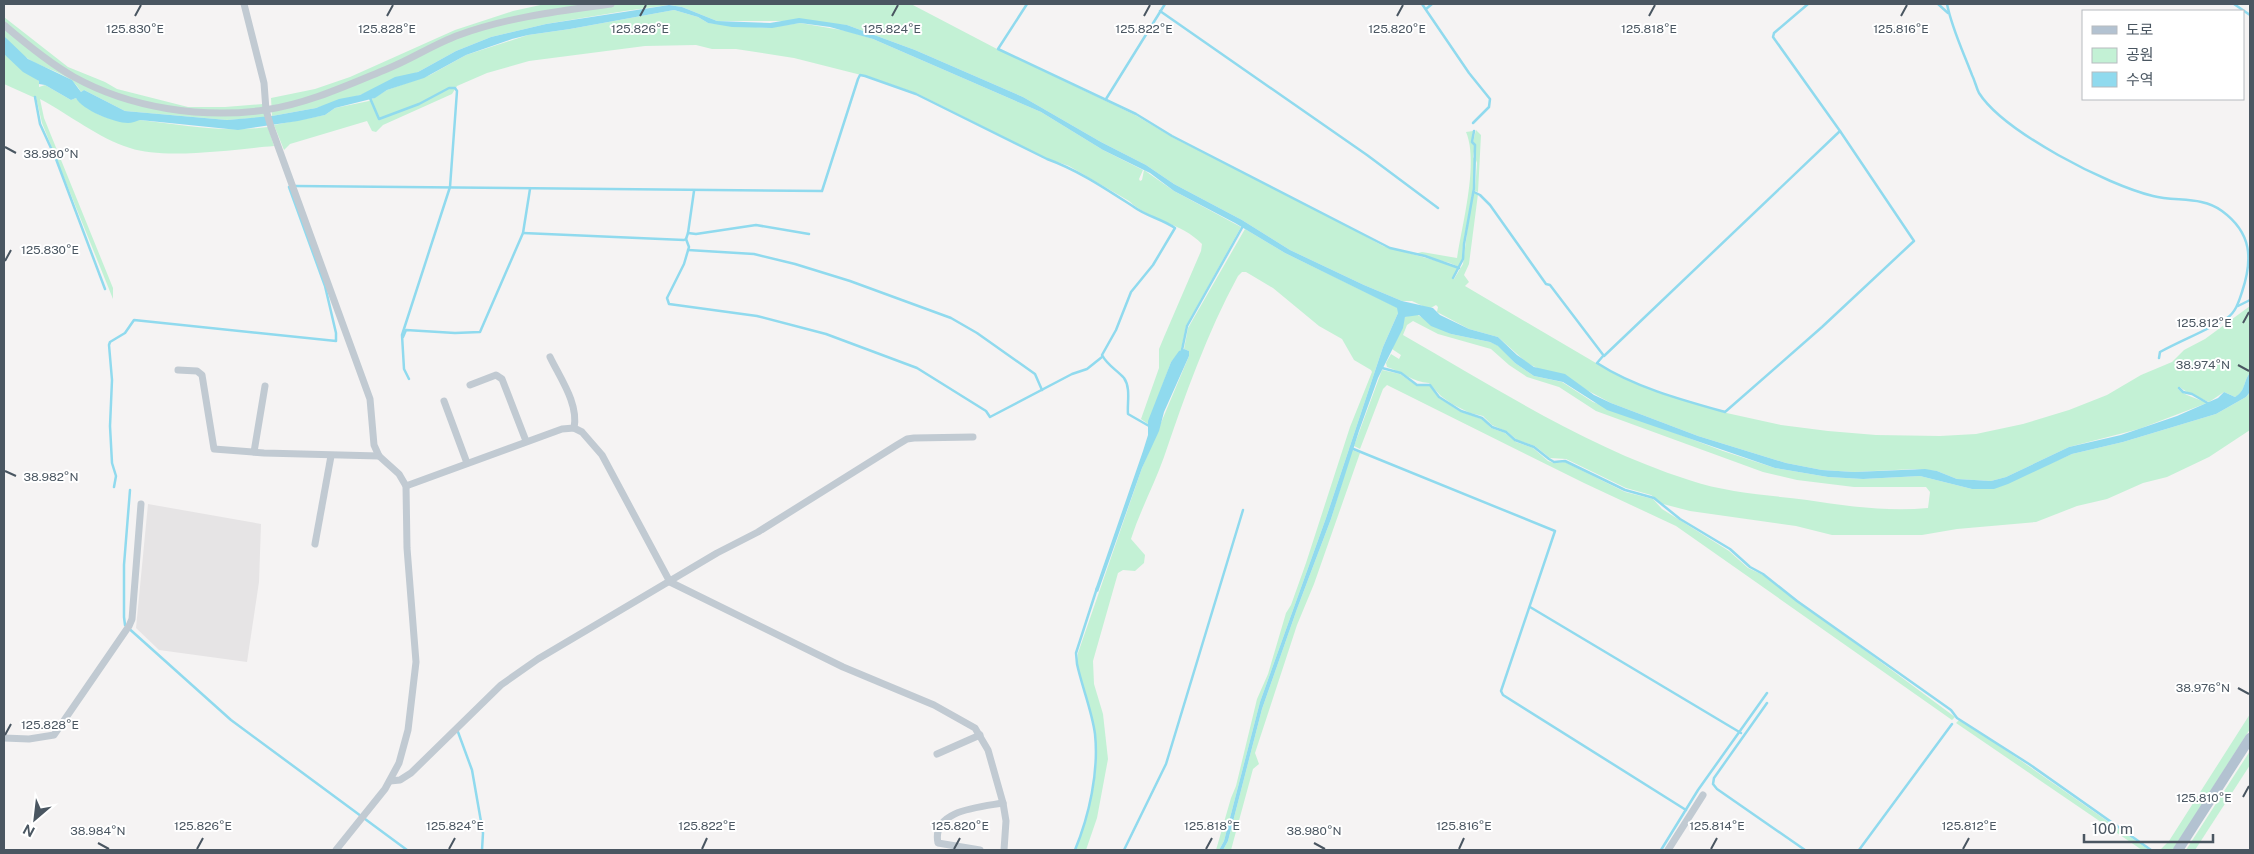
<svg xmlns="http://www.w3.org/2000/svg" width="2254" height="854" font-family="'Public Sans','Noto Sans KR',sans-serif">
	<rect width="100%" height="100%" fill="#f5f3f3"/>
	<polygon fill="#e6e4e5" points="148,504 261,524 259,582 247,662 159,650 136,628"/>
	<g fill="#c3f1d5" fill-rule="evenodd">
		<path d="M545,4H911L997,49L1135,115L1172,137L1336,220L1383,246L1455,266L1458,269L1452,278L1454,279L1463,264L1471,202L1474,193L1478,194L1469,264L1464,275L1469,282L1465,286L1601,366L1644,387L1722,412L1781,425L1828,431L1876,435L1940,436L1976,434L2023,424L2069,410L2107,395L2141,375L2172,362L2184,350L2205,339L2250,306V373C2243,381 2246,392 2235,397L2224,392L2209,402C2202,399 2185,392 2180,387L2178,389C2185,396 2197,398 2207,403L2139,429L2069,447L2006,477L1991,481L1957,479L1937,471L1915,469L1854,472L1822,470L1786,463L1698,436L1611,403L1553,372L1541,370L1527,363L1498,337L1469,329L1437,312L1438,307L1436,305L1429,309L1412,301H1402L1364,285L1290,250L1242,220L1174,184L1146,165L1101,142L1023,97L915,50L847,25L780,21H717L682,7L669,5L625,11L546,24L491,37L456,51L418,72L360,95L316,108L272,116L271,98L315,89L350,77L455,30L513,11Z"/>
		<path d="M674,10L698,17L708,23L766,28L800,23L847,31L873,39L1041,112L1103,150L1143,170L1139,179L1140,181L1142,180L1144,170L1174,191L1241,227L1186,326L1181,350L1171,362L1148,424L1141,419L1159,368V349L1164,337L1201,251L1202,244C1182,223 1149,220 1129,201L1069,166L1046,158L916,93L873,78L794,58L736,49H712L696,45L645,46L529,61L487,73L457,86L452,94L383,125L376,132L372,131L367,121L290,144L284,150L274,125L325,115L335,108L369,101L387,90L430,75L466,55L528,35L570,29Z"/>
		<path d="M4,17L68,67L105,82L117,89L188,107H225L263,104L265,117L227,120L125,111L84,90L81,92C72,74 47,70 30,60C20,54 12,45 4,36Z"/>
		<path d="M4,54L39,81V87L45,85L71,100L76,98C93,115 116,125 140,120C183,125 225,133 268,127L274,146C237,149 165,160 130,148C98,138 70,115 40,99L44,118L113,288V299L42,123L36,97H33L4,84Z"/>
		<polygon points="1476,130 1481,135 1478,192 1475,191 1477,163 1475,157 1476,145 1473,142"/>
		<path d="M1473,131L1472,142L1475,146L1473,157L1476,161C1474,189 1468,217 1463,245C1462,253 1464,260 1459,267L1450,263L1414,254L1422,252L1457,258C1462,225 1479,162 1466,132Z"/>
		<path d="M1245,229L1285,253L1392,305L1398,308V313L1383,347L1326,518L1260,702L1224,841L1219,850H1216L1231,798L1236,786L1257,699L1268,674L1286,613L1291,605L1306,563L1350,427L1372,372L1371,370L1354,360L1342,339L1319,326L1273,288L1246,272H1242L1238,276C1207,333 1185,395 1164,457C1154,485 1140,511 1131,539L1145,555L1144,563L1135,571L1123,570L1118,573L1093,661L1094,684L1103,714L1108,759L1097,818L1086,850H1075C1089,818 1101,769 1095,734C1091,711 1083,687 1077,664L1078,653L1142,468L1189,356V351L1184,349L1188,328Z"/>
		<path d="M1416,314L1451,334L1490,342L1499,346L1515,363L1534,376L1562,382L1593,402L1723,451L1775,468L1828,477L1863,479L1920,476L1972,489L2033,471L2072,454L2123,442L2216,414L2246,397L2250,392V430L2209,457L2167,477L2143,483L2107,499L2077,506L2036,522L1957,529L1922,535H1832L1796,526L1690,511L1663,504L1651,495L1626,488L1566,459L1550,458L1535,446L1517,440L1508,432L1492,425L1483,416L1470,413L1452,404L1441,396L1429,383C1412,382 1403,372 1387,367L1386,363L1391,354L1399,359L1401,355L1392,349L1405,317ZM1413,321L1438,334L1491,349L1509,365L1527,377L1559,387L1596,411L1763,472L1797,480L1854,487H1926L1930,492L1928,508C1888,512 1847,506 1807,500C1768,495 1727,493 1689,480C1586,447 1496,388 1403,335L1407,325Z"/>
		<polygon points="1382,370 1400,374 1417,386 1430,386 1439,398 1461,412 1482,419 1491,428 1505,433 1516,442 1533,448 1548,461 1554,463 1565,462 1625,492 1653,499 1662,509 1729,551 1748,568 1763,575 1955,717 1952,720 1676,526 1584,483 1387,385 1383,389 1360,449 1354,446"/>
		<polygon points="1352,450 1360,453 1314,584 1297,625 1255,753 1259,764 1253,769 1231,850 1223,850 1228,841 1262,709 1297,609 1331,519"/>
		<polygon points="2250,714 2250,729 2174,848 2173,850 2160,850 2169,841"/>
		<polygon points="1959,720 1984,735 2149,850 2142,850 1956,723"/>
		<polygon points="2250,751 2250,765 2195,850 2186,850"/>
	</g>
	<g fill="#90daee">
		<path d="M669,5L682,7L717,21L770,23L799,18L847,25L915,50L1023,97L1101,142L1146,165L1174,184L1242,220L1290,250L1364,285L1402,301L1433,308L1440,315L1469,329L1498,337L1517,355L1534,367L1565,374L1594,395L1611,403L1698,436L1786,463L1822,470L1854,472L1925,469L1937,471L1957,479L1991,481L2006,477L2069,447L2121,435L2177,416L2218,398L2224,392L2235,397C2246,391 2243,381 2250,373V392L2246,397L2216,414L2123,442L2072,454L2008,484L1994,489H1972L1920,476L1863,479L1828,477L1775,468L1607,410L1563,382L1534,376L1515,363L1498,346L1490,342L1451,334L1431,326L1419,315L1405,317L1403,328L1378,378L1359,431L1331,519L1297,609L1262,709L1228,841L1223,850H1219L1224,841L1260,702L1326,518L1383,347L1398,313L1397,308L1285,253L1235,223L1174,191L1150,173L1103,150L1041,112L873,39L830,27L800,23L772,28L732,27L708,23L698,17L674,10L570,29L528,35L512,39L466,55L424,78L387,90L375,98L335,108L325,115L298,121L238,130L140,120C136,121 132,123 128,123C115,123 82,110 76,98L71,100L45,85L39,84V81L23,72L4,54V36L28,59L72,80L81,92L84,90L125,111L227,120L272,116L316,108L339,99L360,95L395,77L418,72L456,51L491,37L546,24Z"/>
		<polygon points="1184,349 1189,351 1189,356 1164,412 1159,431 1142,468 1098,592 1095,590 1096,587 1143,451 1148,435 1148,421 1171,362 1179,351"/>
	</g>
	<g fill="none" stroke-linecap="round" stroke-linejoin="round">
		<g stroke="#90daee" stroke-width="2.5">
			<polyline points="1027,4 998,49 1136,114 1172,136 1390,248 1425,256 1459,268"/>
			<polyline points="1422,4 1469,73 1490,99 1489,107 1473,123"/>
			<polyline points="1938,4 1948,13"/>
			<path d="M1947,4C1952,29 1963,51 1972,75C1975,81 1976,87 1979,93C2004,132 2107,185 2153,196C2176,202 2202,196 2222,211C2252,233 2253,259 2242,292C2239,301 2236,312 2227,318C2206,331 2182,340 2160,352L2159,358"/>
			<polyline points="2234,4 2250,15"/>
			<polyline points="1426,9 1432,4"/>
			<polyline points="1160,11 1367,155 1438,208"/>
			<polyline points="35,97 40,124 56,159 105,289"/>
			<polyline points="370,98 379,119 419,104 449,88 455,88 457,91 450,187 402,335 404,369 409,379"/>
			<polyline points="1106,99 1165,4"/>
			<path d="M295,186L822,191L858,79L860,75L865,76L916,94L1047,159C1078,170 1106,189 1134,207C1146,216 1162,219 1175,228L1153,265L1131,292L1116,330L1102,355C1107,365 1117,370 1124,378C1131,388 1127,403 1128,414L1149,426"/>
			<polyline points="1474,192 1480,195 1490,205 1546,284 1550,285 1604,356 1840,131"/>
			<polyline points="523,233 684,240 686,239 688,233 694,191"/>
			<polyline points="688,233 696,234 756,225 809,234"/>
			<polyline points="686,239 689,247 684,264 667,298 669,304 757,316 826,334 917,368 986,411 990,417 1072,374 1087,369 1102,357"/>
			<polyline points="688,250 754,254 795,264 850,281 951,318 977,333 1035,374 1042,390"/>
			<polyline points="1453,278 1463,259 1464,244 1474,188 1475,145 1472,142 1474,131"/>
			<polyline points="2238,306 2250,300"/>
			<polyline points="403,337 406,330 455,333 480,332 523,233 530,189"/>
			<polyline points="1182,350 1187,326 1243,226"/>
			<path d="M1603,356L1597,363C1634,387 1682,400 1725,412L1822,327L1914,241L1840,131L1773,37L1774,33L1808,4"/>
			<polyline points="1382,368 1401,373 1417,385 1430,385 1439,397 1461,411 1482,418 1492,427 1506,432 1515,440 1534,447 1549,459 1554,462 1565,461 1625,490 1654,498 1680,519 1730,549 1750,567 1763,574 1797,601 1951,710 1957,718 2029,764 2151,850"/>
			<polyline points="2179,388 2183,392 2192,394 2211,405"/>
			<polyline points="1351,448 1555,531 1501,691 1503,695 1686,810"/>
			<polyline points="114,487 116,476 112,463 110,426 112,380 109,345 110,342 125,333 134,320 336,341 336,333 325,286 289,187"/>
			<polyline points="130,490 124,565 124,617 125,625 231,720 407,850"/>
			<polyline points="1530,607 1741,733"/>
			<polyline points="1767,703 1714,778 1713,784 1717,789 1805,850"/>
			<polyline points="458,732 472,770 483,833 482,850"/>
			<path d="M1075,850C1089,816 1099,772 1095,734C1092,711 1082,687 1077,664L1076,653L1097,588"/>
			<polyline points="1124,850 1166,764 1243,510"/>
			<polyline points="1661,850 1698,790 1767,693"/>
			<polyline points="1859,850 1952,724"/>
		</g>
		<g stroke="#c1cad2" stroke-width="7">
			<polyline points="244,4 264,83 266,110 271,127 370,399 374,445 379,456 399,474 406,486 407,548 416,662 408,730 399,763 385,789 336,850"/>
			<path d="M4,25C25,43 49,63 74,77C130,108 202,119 265,110C307,104 348,85 387,69C412,59 434,44 459,35C508,17 560,11 611,4"/>
			<path d="M550,357C560,378 579,404 574,428"/>
			<polyline points="178,370 197,371 202,375 214,449 264,453 379,456"/>
			<polyline points="470,385 496,375 502,379 526,441"/>
			<polyline points="444,401 467,463"/>
			<polyline points="254,452 265,386"/>
			<polyline points="406,486 562,429 574,428 582,432 602,455 670,582 843,667 934,705 975,728 988,750 1003,803 1006,821 1004,850"/>
			<polyline points="315,544 331,456"/>
			<polyline points="4,738 29,739 54,735 129,626 132,619 141,504"/>
			<polyline points="937,754 980,735"/>
			<polyline points="390,781 400,780 411,773 501,685 538,659 717,553 758,532 897,445 907,439 914,438 973,437"/>
			<path d="M980,850L938,843C931,810 980,807 1003,803"/>
			<polyline points="1668,850 1703,795"/>
		</g>
		<polyline stroke="#b3c2d1" stroke-width="10" points="2178,850 2250,738"/>
	</g>
	<path fill="none" stroke="#4a5661" stroke-width="2" d="M135,16L141,5M387,16L393,5M640,16L646,5M892,16L898,5M1144,16L1150,5M1397,16L1403,5M1649,16L1655,5M1901,16L1907,5M5,147L16,153M5,261L11,250M2243,323L2249,312M2238,365L2249,371M5,471L16,476M2238,688L2249,694M5,735L11,724M2243,797L2249,786M98,843L109,849M1314,843L1325,849M197,849L203,838M449,849L455,838M702,849L707,838M954,849L960,838M1206,849L1212,838M1459,849L1464,838M1711,849L1717,838M1963,849L1969,838"/>
	<g font-size="12" text-anchor="middle" fill="#4a5661" stroke="#fff" stroke-width="4" stroke-linejoin="round" paint-order="stroke">
		<text x="135" y="33">125.830°E</text>
		<text x="387" y="33">125.828°E</text>
		<text x="640" y="33">125.826°E</text>
		<text x="892" y="33">125.824°E</text>
		<text x="1144" y="33">125.822°E</text>
		<text x="1397" y="33">125.820°E</text>
		<text x="1649" y="33">125.818°E</text>
		<text x="1901" y="33">125.816°E</text>
		<text x="51" y="158">38.980°N</text>
		<text x="50" y="254">125.830°E</text>
		<text x="2204" y="327">125.812°E</text>
		<text x="2203" y="369">38.974°N</text>
		<text x="51" y="481">38.982°N</text>
		<text x="2203" y="692">38.976°N</text>
		<text x="50" y="729">125.828°E</text>
		<text x="2204" y="802">125.810°E</text>
		<text x="203" y="830">125.826°E</text>
		<text x="455" y="830">125.824°E</text>
		<text x="707" y="830">125.822°E</text>
		<text x="960" y="830">125.820°E</text>
		<text x="1212" y="830">125.818°E</text>
		<text x="1464" y="830">125.816°E</text>
		<text x="1717" y="830">125.814°E</text>
		<text x="1969" y="830">125.812°E</text>
		<text x="98" y="835">38.984°N</text>
		<text x="1314" y="835">38.980°N</text>
	</g>
	<rect width="2254" height="854" fill="none" stroke="#4a5661" stroke-width="10"/>
	<rect x="2082" y="10" width="162" height="90" fill="#ffffff" stroke="#b7bbc0"/>
	<rect x="2092" y="26" width="25" height="8" fill="#b3c2d1" stroke="#b7bbc0"/>
	<text x="2126" y="35" font-size="15" fill="#4a5661">도로</text>
	<rect x="2092" y="48" width="25" height="15" fill="#c3f1d5" stroke="#b7bbc0"/>
	<text x="2126" y="60" font-size="15" fill="#4a5661">공원</text>
	<rect x="2092" y="72" width="25" height="15" fill="#90daee" stroke="#b7bbc0"/>
	<text x="2126" y="85" font-size="15" fill="#4a5661">수역</text>
	<g transform="translate(35 819) rotate(208)" stroke="#ffffff" stroke-width="4" paint-order="stroke">
	<path d="M0-4L9 19L0 12L-9 19Z" fill="#4a5661"/>
	<text y="-8" font-size="14" font-weight="bold" text-anchor="middle" fill="#4a5661">N</text>
	</g>
	<path d="M2084 834v8h129v-8" fill="none" stroke="#4a5661" stroke-width="2.5"/>
	<text x="2092" y="834" font-size="15" fill="#4a5661" stroke="#ffffff" stroke-width="4" paint-order="stroke">100 m</text>
</svg>
